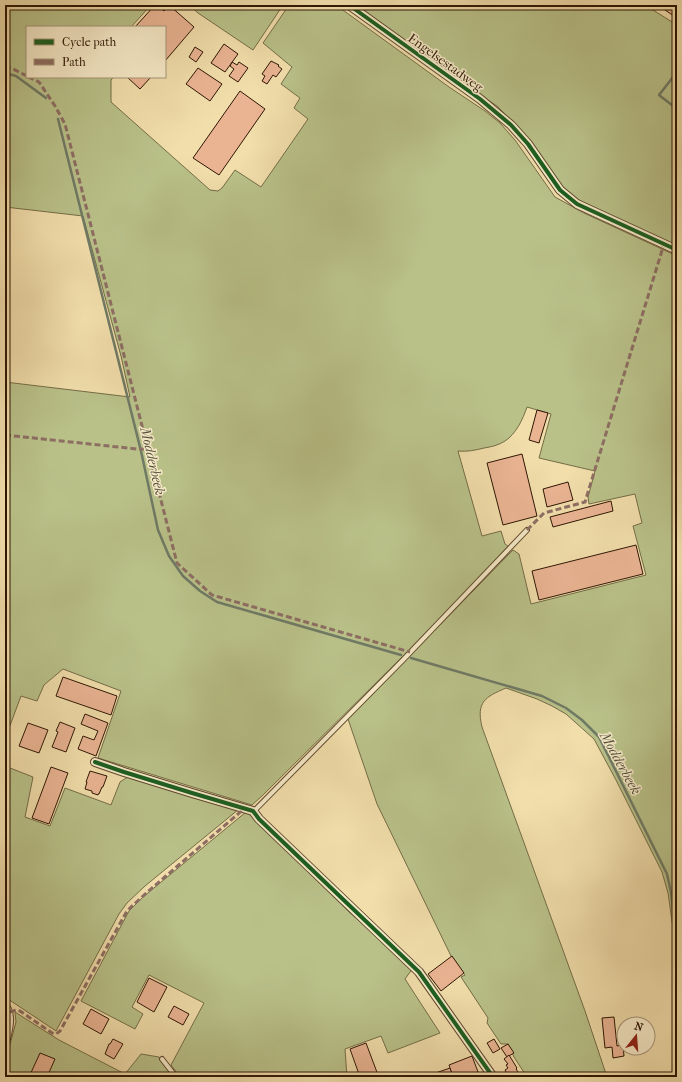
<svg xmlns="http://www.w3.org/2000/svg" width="682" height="1082" font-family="'IM FELL French Canon',serif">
	<rect width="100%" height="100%" fill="#f1deab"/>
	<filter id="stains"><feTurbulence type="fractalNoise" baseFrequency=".005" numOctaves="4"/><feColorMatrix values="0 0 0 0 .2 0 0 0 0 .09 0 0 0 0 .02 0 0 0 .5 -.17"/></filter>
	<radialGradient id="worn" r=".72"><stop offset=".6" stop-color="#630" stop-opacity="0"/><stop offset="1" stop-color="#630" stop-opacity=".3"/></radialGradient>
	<g fill="#b9c189" stroke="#746c46">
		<path d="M5,5H151L131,27H27V77H114L111,80V102L210,190L218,191L222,188L235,170L261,187L308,119L294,108L300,98L281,84L292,67L263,43L289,5H336L449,87L485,111L500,123L515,140L555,197L584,213L677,256V956L668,893L662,872L616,780L594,739L566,714L552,706L537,699L506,688C485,697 476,702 482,727L585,1011L607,1077H527L514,1057L508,1044H501L487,1023L488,1018L461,977L465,975L452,958L377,804L348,719L513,550L519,554L531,604L646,575L633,526L642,523L635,494L589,504L588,497L595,471L539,458L551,414L527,407C523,419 516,434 505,441C499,445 491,447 484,448C476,450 467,452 458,451L482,536L501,531L505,544L509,547L401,658L263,795L252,805L98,758L121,691L63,669L44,685L37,701L21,696L5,739V382L130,397L121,356L83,216L5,207Z"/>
		<polygon points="189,5 283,5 253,50 198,13"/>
		<polygon points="354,5 645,5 677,25 677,249 566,198 511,120 497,106 439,68"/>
		<polygon points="5,766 33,777 25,817 50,826 65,788 111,805 120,782 129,776 239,809 145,886 127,903 119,914 56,1031 5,997"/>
		<polygon points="246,812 253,817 349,912 413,968 405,979 440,1033 388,1053 381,1036 345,1049 347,1077 180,1077 171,1065 204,1003 149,975 132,1007 143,1014 135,1029 81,1001 129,911 143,897"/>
		<polygon points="15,1012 59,1040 125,1074 141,1054 159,1057 173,1077 5,1077 5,1063 16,1022"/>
	</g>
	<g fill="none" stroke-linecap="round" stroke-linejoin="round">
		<g stroke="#6f7a65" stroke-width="2.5">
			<polyline points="677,72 659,95 677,109"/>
			<polyline points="5,73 16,76 46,98"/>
			<polyline points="58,119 141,451 158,530 169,556 183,576 200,591 217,602 401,655"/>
			<polyline points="411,658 542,696 566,708 582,720 599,737 667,874 671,892 677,946"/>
		</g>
	</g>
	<g fill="#eab493" stroke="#2e1603">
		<polygon points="155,5 157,5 164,11 169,5 194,27 165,61 165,27 135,27"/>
		<polygon points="668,5 675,5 677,6 677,11 674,16 665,10"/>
		<polygon points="224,44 238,54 225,72 211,63"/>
		<polygon points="195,47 203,52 196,62 189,57"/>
		<polygon points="271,61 279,65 278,66 282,69 276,77 273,75 267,84 262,81 265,76 262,74"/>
		<polygon points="232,62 237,65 239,62 248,68 238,82 229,76 234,69 230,66"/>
		<polygon points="198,68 222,84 210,101 186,84"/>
		<polygon points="127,77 151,77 140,89"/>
		<polygon points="240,91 265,109 219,175 193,158"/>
		<polygon points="537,410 548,413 539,443 529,440"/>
		<polygon points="522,454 537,516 503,525 487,463"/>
		<polygon points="568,482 573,500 547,507 543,489"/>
		<polygon points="611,501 613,511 553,527 550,517"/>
		<polygon points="636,545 643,574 539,600 532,571"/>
		<polygon points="63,677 117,696 111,715 56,696"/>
		<polygon points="85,714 108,723 96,756 78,749 83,736 94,740 98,731 81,724"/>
		<polygon points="60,722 75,728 66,752 52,747 58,732 56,731"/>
		<polygon points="28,723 48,730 39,753 19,746"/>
		<polygon points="51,767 68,773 49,824 32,818"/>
		<polygon points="90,771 107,776 103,787 102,787 99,794 98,794 98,795 92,793 92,791 85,789 87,782 86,782"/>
		<polygon points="452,956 464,973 441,991 428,974"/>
		<polygon points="149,978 167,987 154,1012 137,1002"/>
		<polygon points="174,1006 189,1014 183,1025 168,1017"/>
		<polygon points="91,1009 109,1019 101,1034 83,1024"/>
		<polygon points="614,1017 617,1046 623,1045 624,1056 613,1058 612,1047 605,1048 602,1018"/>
		<polygon points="113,1039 123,1044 114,1059 105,1054 109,1044 110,1044"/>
		<polygon points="494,1039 500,1049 493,1053 487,1043"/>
		<polygon points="366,1043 378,1075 372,1077 360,1077 350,1049"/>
		<polygon points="508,1044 514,1053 507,1057 501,1048"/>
		<polygon points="40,1053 55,1059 47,1077 29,1077"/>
		<polygon points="509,1055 517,1068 516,1069 520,1075 517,1077 509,1077 505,1070 508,1068 506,1065 508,1064 504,1059"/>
		<polygon points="472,1056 478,1072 465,1077 453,1077 449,1065"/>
		<polygon points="450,1068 453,1077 428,1077 427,1076"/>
	</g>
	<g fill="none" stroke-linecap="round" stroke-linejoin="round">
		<defs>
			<g id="lane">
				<polyline points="254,811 403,660 527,530"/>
				<path d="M5,1003C17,1015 8,1037 5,1051"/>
				<polyline points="162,1059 176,1077"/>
			</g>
			<g id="street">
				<polyline points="349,5 480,99 511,125 528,144 560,190 577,204 677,250"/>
				<polyline points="95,762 124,772 192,793 253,811 259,819 419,972 493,1077"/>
			</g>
		</defs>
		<use href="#lane" stroke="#5f482d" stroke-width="6"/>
		<use href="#street" stroke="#5f482d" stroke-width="10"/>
		<use href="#lane" stroke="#f6eac8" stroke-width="4"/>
		<use href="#street" stroke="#f6eac8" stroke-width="8"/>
		<g stroke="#8d6e63" stroke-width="3" stroke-dasharray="6 3" stroke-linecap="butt">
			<polyline points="5,66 11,68 27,76"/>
			<polyline points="28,77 39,82 55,106 65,124 177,563 212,595 410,652"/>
			<polyline points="5,435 137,449 148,449"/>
			<polyline points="527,530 544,513 585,502 664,244"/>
			<polyline points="10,1012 16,1010 20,1011 52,1033 56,1034 60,1031 127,911 132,906 152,888 245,808"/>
		</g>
		<defs>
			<g id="cycleway">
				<polyline points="349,5 480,99 511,125 528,144 560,190 577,204 677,250"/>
				<polyline points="95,762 124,772 192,793 253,811 259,819 419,972 493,1077"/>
			</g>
		</defs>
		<use href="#cycleway" stroke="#f6eac8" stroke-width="6"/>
		<use href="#cycleway" stroke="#1b5e20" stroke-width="4"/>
	</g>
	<g text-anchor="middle" stroke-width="3" stroke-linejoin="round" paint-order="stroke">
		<g font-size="13" fill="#2e1603" stroke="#f6eac8">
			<text transform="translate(446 62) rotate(36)" y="5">Engelsestadweg</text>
		</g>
		<g font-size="14" font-style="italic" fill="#54503c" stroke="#f6eac8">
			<text transform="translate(153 461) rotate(77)" y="5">Modderbeek</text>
			<text transform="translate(621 763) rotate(61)" y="5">Modderbeek</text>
		</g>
	</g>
	<rect width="682" height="1082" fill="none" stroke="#f1deab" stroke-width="20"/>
	<rect x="6" y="6" width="670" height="1070" fill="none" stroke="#2e1603" stroke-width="2"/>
	<rect x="10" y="10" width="662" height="1062" fill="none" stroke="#2e1603"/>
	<rect x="26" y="26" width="140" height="52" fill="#f6eac8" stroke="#a69579"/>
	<rect x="34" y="39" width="20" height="6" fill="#1b5e20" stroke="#a69579"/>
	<text x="62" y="46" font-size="12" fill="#2e1603">Cycle path</text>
	<rect x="34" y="59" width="20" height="6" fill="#8d6e63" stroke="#a69579"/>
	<text x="62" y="66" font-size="12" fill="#2e1603">Path</text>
	<g transform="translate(636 1036) rotate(17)"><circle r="19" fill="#f6eac8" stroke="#a69579"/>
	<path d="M0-3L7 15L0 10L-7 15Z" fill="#8f2418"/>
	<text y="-6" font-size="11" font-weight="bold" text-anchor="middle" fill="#2e1603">N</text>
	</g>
	<rect width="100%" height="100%" filter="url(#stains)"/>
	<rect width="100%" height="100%" fill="url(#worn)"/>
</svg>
